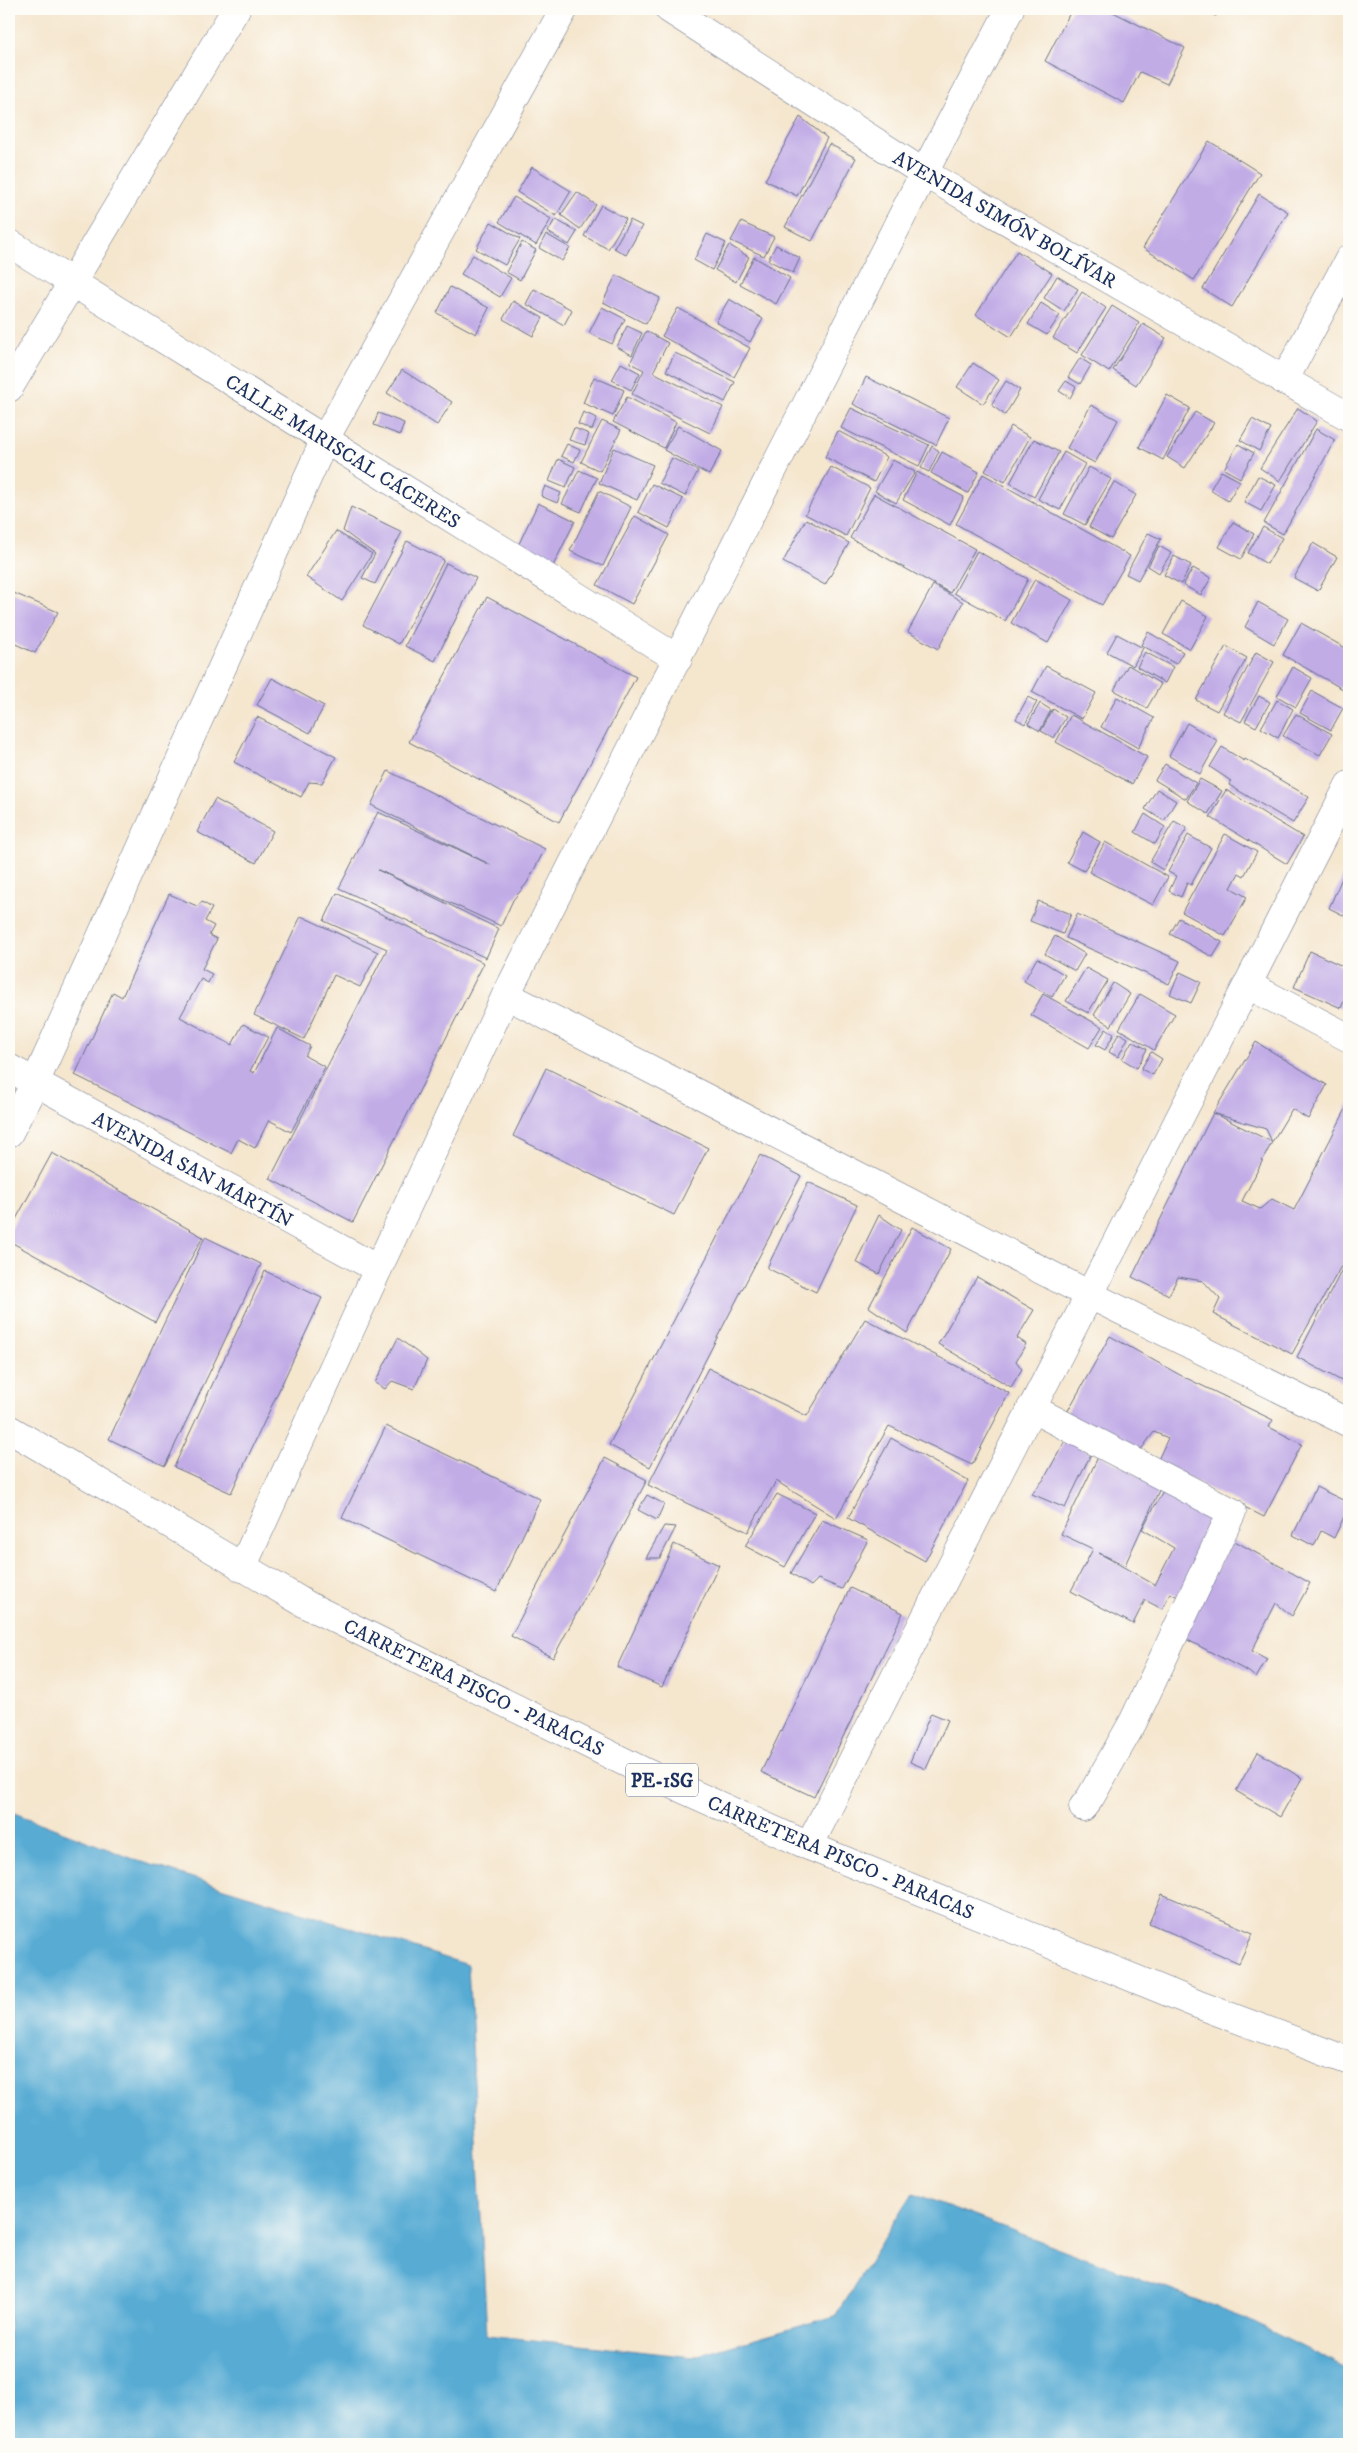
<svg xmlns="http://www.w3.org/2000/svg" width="1358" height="2453" font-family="'IM FELL DW Pica',serif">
	<rect width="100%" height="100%" fill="#fdfcf7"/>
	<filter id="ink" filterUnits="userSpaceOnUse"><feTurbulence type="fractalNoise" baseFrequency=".02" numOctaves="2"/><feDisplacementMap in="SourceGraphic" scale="10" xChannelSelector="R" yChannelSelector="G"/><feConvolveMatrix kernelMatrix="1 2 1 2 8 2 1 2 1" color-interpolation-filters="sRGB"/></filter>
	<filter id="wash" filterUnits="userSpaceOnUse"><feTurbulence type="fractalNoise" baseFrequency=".0096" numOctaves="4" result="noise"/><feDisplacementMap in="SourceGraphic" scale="20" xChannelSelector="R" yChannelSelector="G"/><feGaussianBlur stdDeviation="1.12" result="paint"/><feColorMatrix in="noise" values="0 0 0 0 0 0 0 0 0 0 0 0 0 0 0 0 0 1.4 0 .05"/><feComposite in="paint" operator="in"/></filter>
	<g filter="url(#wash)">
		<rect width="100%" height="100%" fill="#f5e6ce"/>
		<polygon fill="#58acd4" stroke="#3a6e99" points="9,1811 136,1860 468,1965 487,2335 693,2357 835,2316 913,2193 1242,2317 1349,2370 1349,2444 9,2444"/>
		<g id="blocks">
			<g fill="#c1ace6">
				<polygon points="1072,9 1107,9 1185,48 1167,84 1140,72 1124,103 1045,61"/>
				<polygon points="1200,9 1219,9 1216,16"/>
				<polygon points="800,117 827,138 797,196 765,180"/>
				<polygon points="1209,141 1260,173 1194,280 1143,248"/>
				<polygon points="829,144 856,158 812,241 785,227"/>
				<polygon points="532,167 571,191 556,216 517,192"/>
				<polygon points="577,192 596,205 580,229 561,215"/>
				<polygon points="1259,194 1288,212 1232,307 1203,289"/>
				<polygon points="514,197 551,219 536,245 499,222"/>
				<polygon points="601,205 626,219 608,249 584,236"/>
				<polygon points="555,219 577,232 569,245 548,232"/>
				<polygon points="630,220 642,226 626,255 614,248"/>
				<polygon points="491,222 520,239 505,265 476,249"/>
				<polygon points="741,222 774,237 764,256 731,241"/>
				<polygon points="546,234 570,248 562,261 539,248"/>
				<polygon points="707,234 726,243 712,270 694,260"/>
				<polygon points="522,242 536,250 520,280 506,272"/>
				<polygon points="729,245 749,257 736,282 715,270"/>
				<polygon points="776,245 800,258 793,273 768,260"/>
				<polygon points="1017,251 1052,273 1011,337 976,315"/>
				<polygon points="473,255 511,278 500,297 461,274"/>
				<polygon points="754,257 790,278 776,304 740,284"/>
				<polygon points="616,275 660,298 646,324 603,302"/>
				<polygon points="1057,276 1078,289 1064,311 1044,298"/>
				<polygon points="450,287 489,308 476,334 437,313"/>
				<polygon points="534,289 572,310 564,325 526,304"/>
				<polygon points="1082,292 1106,308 1077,353 1053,338"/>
				<polygon points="729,299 763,319 750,342 716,322"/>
				<polygon points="513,301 543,318 533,336 503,319"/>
				<polygon points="1041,303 1060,315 1047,335 1028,324"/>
				<polygon points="1112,306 1139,323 1109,372 1082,355"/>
				<polygon points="602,307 625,319 612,344 589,333"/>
				<polygon points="678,308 750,348 734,377 662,336"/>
				<polygon points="1143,324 1166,338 1136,385 1113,370"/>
				<polygon points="627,326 642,333 632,355 617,347"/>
				<polygon points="646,331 668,343 653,372 723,407 710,433 632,394 644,370 630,363"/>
				<polygon points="675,353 735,382 725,402 666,371"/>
				<polygon points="1080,358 1091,365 1080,384 1068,377"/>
				<polygon points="621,363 640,373 631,390 612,380"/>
				<polygon points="973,363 999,380 983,404 957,387"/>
				<polygon points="402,370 452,402 437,425 387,393"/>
				<polygon points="594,377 624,390 613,416 583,403"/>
				<polygon points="866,377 949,418 936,445 853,404"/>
				<polygon points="1006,381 1020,390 1005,415 991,405"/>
				<polygon points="1066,381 1076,387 1070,398 1059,391"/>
				<polygon points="1167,395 1190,408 1163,460 1139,447"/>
				<polygon points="627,397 676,422 664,448 613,422"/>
				<polygon points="1091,405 1118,420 1095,463 1067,448"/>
				<polygon points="851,408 929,445 919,466 841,428"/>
				<polygon points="1298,408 1317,421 1280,481 1260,468"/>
				<polygon points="583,412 597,418 592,430 578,424"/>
				<polygon points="1195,412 1214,423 1185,468 1167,457"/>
				<polygon points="378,413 404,423 400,435 374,425"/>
				<polygon points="1252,419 1271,429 1259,451 1240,440"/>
				<polygon points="602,421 621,430 600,471 581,462"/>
				<polygon points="678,426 722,451 709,475 664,450"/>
				<polygon points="1011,426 1030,437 1005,482 985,471"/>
				<polygon points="574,428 589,434 585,445 569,440"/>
				<polygon points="1316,429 1335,440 1283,534 1264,523"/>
				<polygon points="838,431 887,457 874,482 825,457"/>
				<polygon points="1034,439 1059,452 1034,497 1010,483"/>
				<polygon points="567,444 580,450 574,462 561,456"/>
				<polygon points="1238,444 1254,453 1240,478 1224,469"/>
				<polygon points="932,446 939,451 929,472 921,468"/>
				<polygon points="614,448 653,465 637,500 599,483"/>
				<polygon points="942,452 979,472 968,493 931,473"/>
				<polygon points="1064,452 1085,464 1060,510 1038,499"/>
				<polygon points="672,458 698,471 685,496 659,483"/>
				<polygon points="558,459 575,467 566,488 549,481"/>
				<polygon points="893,460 915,472 896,503 875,491"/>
				<polygon points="831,467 870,488 846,536 805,514"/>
				<polygon points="1089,467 1111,479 1085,525 1064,514"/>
				<polygon points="579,470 597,478 581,512 562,504"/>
				<polygon points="1221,471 1240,481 1228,501 1210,490"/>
				<polygon points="917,472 964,497 950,525 903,500"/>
				<polygon points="983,474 1130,556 1102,605 956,524"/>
				<polygon points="1258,476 1276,485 1261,511 1244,502"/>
				<polygon points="1114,482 1136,495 1111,539 1089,527"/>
				<polygon points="652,484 683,499 669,528 638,512"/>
				<polygon points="545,486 561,493 557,503 541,496"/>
				<polygon points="599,491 631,507 603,566 570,551"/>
				<polygon points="874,494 975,549 950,593 850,538"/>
				<polygon points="538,503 575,521 553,566 517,548"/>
				<polygon points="351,507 402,532 375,584 362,578 375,554 343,531"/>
				<polygon points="635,516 669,535 632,604 597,585"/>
				<polygon points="806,519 849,543 825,585 783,562"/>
				<polygon points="1233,522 1254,534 1241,559 1219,547"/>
				<polygon points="1263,527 1282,538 1267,564 1248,553"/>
				<polygon points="336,531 372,554 342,601 306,577"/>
				<polygon points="1148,533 1161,539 1138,580 1126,574"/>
				<polygon points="407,541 444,560 399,644 363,625"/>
				<polygon points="1313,543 1337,557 1318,591 1294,578"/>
				<polygon points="1159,546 1171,553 1159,573 1148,566"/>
				<polygon points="977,551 1028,579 1005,621 954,593"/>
				<polygon points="1174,556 1191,565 1181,584 1164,575"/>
				<polygon points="446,563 476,578 435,661 405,646"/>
				<polygon points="1193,568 1211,578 1201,595 1183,585"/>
				<polygon points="1035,579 1072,600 1048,643 1011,623"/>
				<polygon points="933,585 963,602 938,649 908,632"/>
				<polygon points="9,591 58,612 35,653 9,641"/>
				<polygon points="487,597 636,677 559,822 409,742"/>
				<polygon points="1181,601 1208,616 1190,649 1163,634"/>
				<polygon points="1258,602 1288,619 1274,644 1245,627"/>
				<polygon points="1301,623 1349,650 1348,692 1283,655"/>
				<polygon points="1148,632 1183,652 1176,664 1141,645"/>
				<polygon points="1117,634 1143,648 1133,666 1107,652"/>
				<polygon points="1226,646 1247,658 1217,711 1196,700"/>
				<polygon points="1145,652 1173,667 1165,683 1137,667"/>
				<polygon points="1256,652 1274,662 1241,722 1223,713"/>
				<polygon points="1128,665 1161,684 1147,708 1114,690"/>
				<polygon points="1046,666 1096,693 1082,719 1032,692"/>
				<polygon points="1293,667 1312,678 1296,707 1277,696"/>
				<polygon points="272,678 324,706 310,733 257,705"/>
				<polygon points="1312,691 1343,708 1331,730 1300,713"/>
				<polygon points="1259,696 1270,702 1256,727 1245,721"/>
				<polygon points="1028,697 1037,702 1025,724 1016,719"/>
				<polygon points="1117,697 1154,718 1138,748 1101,727"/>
				<polygon points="1277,700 1293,709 1278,738 1261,728"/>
				<polygon points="1040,703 1051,710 1040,731 1028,724"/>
				<polygon points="1053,709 1066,717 1054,738 1041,731"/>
				<polygon points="1296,714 1332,734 1320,755 1283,736"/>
				<polygon points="1071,715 1147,757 1132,784 1056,742"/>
				<polygon points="257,717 336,757 322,783 309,782 301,797 234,762"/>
				<polygon points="1187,723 1218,741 1200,774 1169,756"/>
				<polygon points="1222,747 1244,761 1245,759 1309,797 1293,823 1229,785 1231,781 1210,767"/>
				<polygon points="1165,764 1196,783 1186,799 1155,780"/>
				<polygon points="388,771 545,849 527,883 513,900 501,926 378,870 499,929 486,958 339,888 378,812 491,865 371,805"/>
				<polygon points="1200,779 1222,791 1208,814 1187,801"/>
				<polygon points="1157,789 1176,801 1164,821 1145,809"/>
				<polygon points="1226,790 1303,837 1287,864 1210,817"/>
				<polygon points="215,799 273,831 256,863 197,832"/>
				<polygon points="1145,814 1165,827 1155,844 1135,832"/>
				<polygon points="1174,821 1187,828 1163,870 1150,862"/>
				<polygon points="1083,832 1100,842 1084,871 1067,862"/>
				<polygon points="1225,834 1257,852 1244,876 1239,873 1231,888 1247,897 1225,936 1182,912"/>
				<polygon points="1188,835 1211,848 1191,885 1187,883 1181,897 1169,891 1176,876 1168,872"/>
				<polygon points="1105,842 1168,877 1153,905 1089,872"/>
				<polygon points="1345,871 1349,873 1349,918 1329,908"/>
				<polygon points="337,893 484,963 353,1222 270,1179 387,949 324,921"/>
				<polygon points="169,894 197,906 202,902 212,908 205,921 214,926 209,935 217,939 202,969 212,974 208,983 201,979 180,1017 232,1045 243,1024 268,1037 250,1071 254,1073 277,1028 310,1046 305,1056 325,1067 291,1132 269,1120 255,1148 238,1139 231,1153 75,1075 113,992 122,997"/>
				<polygon points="1038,901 1071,914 1063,934 1030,921"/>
				<polygon points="1077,914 1180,961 1169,984 1066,938"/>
				<polygon points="301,916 378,952 360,987 334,975 304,1039 254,1015"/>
				<polygon points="1179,918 1222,942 1213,957 1170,934"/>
				<polygon points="1055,936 1085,954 1075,971 1045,954"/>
				<polygon points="1310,951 1349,969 1349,988 1341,1008 1294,987"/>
				<polygon points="1037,958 1065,975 1052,997 1024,981"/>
				<polygon points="1086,968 1108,980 1088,1013 1066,1001"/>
				<polygon points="1180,972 1201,982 1191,1003 1170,994"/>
				<polygon points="1113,983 1130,994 1111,1026 1094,1015"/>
				<polygon points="1043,994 1102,1027 1089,1048 1031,1015"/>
				<polygon points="1140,994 1175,1014 1154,1050 1119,1029"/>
				<polygon points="1106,1029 1114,1034 1105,1050 1096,1045"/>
				<polygon points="1119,1033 1128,1038 1118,1057 1109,1052"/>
				<polygon points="1132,1041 1147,1049 1137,1068 1122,1059"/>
				<polygon points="1256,1042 1327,1085 1308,1119 1292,1109 1272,1142 1266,1129 1213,1113 1272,1142 1242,1201 1260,1209 1272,1199 1294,1210 1349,1103 1349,1177 1344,1187 1349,1191 1349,1252 1292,1354 1213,1314 1220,1299 1203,1281 1178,1277 1169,1295 1132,1277 1213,1113"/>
				<polygon points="1151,1052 1162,1059 1153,1075 1141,1069"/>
				<polygon points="546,1068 708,1148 674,1215 513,1136"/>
				<polygon points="52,1153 203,1237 155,1322 9,1241 9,1232"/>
				<polygon points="760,1155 801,1176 650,1467 609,1445"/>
				<polygon points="808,1182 857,1205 816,1292 767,1268"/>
				<polygon points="879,1215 901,1230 879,1274 856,1262"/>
				<polygon points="912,1227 951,1249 907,1333 869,1307"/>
				<polygon points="205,1237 261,1264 165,1466 109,1439"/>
				<polygon points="1349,1256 1349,1385 1297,1357"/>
				<polygon points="265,1271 322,1298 231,1493 174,1467"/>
				<polygon points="977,1277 1034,1310 1017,1338 1026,1344 1016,1361 1022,1369 1011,1387 938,1344"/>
				<polygon points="865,1319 1009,1393 972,1465 889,1426 836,1518 776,1481 748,1532 648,1485 708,1368 807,1416"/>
				<polygon points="1110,1336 1180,1375 1273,1420 1269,1427 1302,1444 1264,1517 1157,1462 1168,1438 1154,1432 1137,1455 1065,1416"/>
				<polygon points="398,1338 427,1360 414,1389 392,1381 385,1389 375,1383"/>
				<polygon points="386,1426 540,1499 496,1592 342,1518"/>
				<polygon points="891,1438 968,1481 925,1561 848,1518"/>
				<polygon points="1066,1439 1091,1454 1065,1508 1032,1494 1044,1479"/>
				<polygon points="1099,1455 1161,1486 1125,1565 1099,1553 1155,1585 1174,1548 1142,1529 1164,1489 1225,1525 1186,1601 1170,1593 1162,1609 1145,1600 1133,1624 1071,1591 1093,1549 1061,1534"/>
				<polygon points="605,1458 647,1480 553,1658 511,1636"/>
				<polygon points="1316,1487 1349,1503 1349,1506 1334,1538 1321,1531 1314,1546 1293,1535"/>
				<polygon points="777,1494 815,1513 785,1567 745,1546"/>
				<polygon points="647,1495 664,1504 657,1520 638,1510"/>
				<polygon points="822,1520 868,1540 842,1589 818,1579 811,1586 791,1573"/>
				<polygon points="664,1526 676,1527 660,1558 646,1558"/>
				<polygon points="1233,1540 1310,1583 1292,1616 1276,1603 1252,1651 1267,1659 1256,1678 1249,1672 1180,1636"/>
				<polygon points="674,1544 719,1565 662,1687 617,1667"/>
				<polygon points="850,1588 903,1613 814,1797 761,1772"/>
				<polygon points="931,1713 948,1720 926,1769 910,1762"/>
				<polygon points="1258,1752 1302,1778 1280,1817 1236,1791"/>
				<polygon points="1162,1894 1253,1933 1239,1963 1149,1923"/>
			</g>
		</g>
	</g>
	<g filter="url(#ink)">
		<use href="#blocks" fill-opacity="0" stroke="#676f85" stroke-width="1"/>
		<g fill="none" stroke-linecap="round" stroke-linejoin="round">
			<defs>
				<g id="minor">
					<polyline points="669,9 924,173 1349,417"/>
					<polyline points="9,243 678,659"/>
					<polyline points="1284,381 1349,259"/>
					<polyline points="9,388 236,9"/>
					<polyline points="1248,985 1349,1038"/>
					<polyline points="506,995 1090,1295 1349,1423"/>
					<polyline points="9,1068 378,1269"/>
					<polyline points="9,1133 35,1083 325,439 564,9"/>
					<polyline points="1031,1408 1232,1512 1133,1722 1090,1798 1083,1807"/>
					<polyline points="242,1568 378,1269 506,995 924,173 1010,9"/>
					<polyline points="809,1846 1349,785"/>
				</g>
				<polyline id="major" points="9,1429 309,1606 647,1773 809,1846 1197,2004 1349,2061"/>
			</defs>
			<use href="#minor" stroke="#676f85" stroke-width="29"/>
			<use href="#major" stroke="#676f85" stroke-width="29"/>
			<use href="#minor" stroke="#fff" stroke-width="28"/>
			<use href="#major" stroke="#fff" stroke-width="28"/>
		</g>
	</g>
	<g text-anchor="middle" stroke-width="4" stroke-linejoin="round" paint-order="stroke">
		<rect fill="#fdfcf7" stroke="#5f6c8c" stroke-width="1" x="626" y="1763.5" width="72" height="33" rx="4"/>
		<g font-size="19" font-weight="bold" fill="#1b2f5e">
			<text x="662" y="1787">PE-1SG</text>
		</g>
		<g font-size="20" fill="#1b2f5e" stroke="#fdfcf7">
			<text transform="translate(1005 219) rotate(30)" y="7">AVENIDA SIMÓN BOLÍVAR</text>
			<text transform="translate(343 451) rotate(32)" y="7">CALLE MARISCAL CÁCERES</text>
			<text transform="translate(193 1169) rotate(28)" y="7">AVENIDA SAN MARTÍN</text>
			<text transform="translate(474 1687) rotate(26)" y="7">CARRETERA PISCO - PARACAS</text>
			<text transform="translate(841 1857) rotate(23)" y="7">CARRETERA PISCO - PARACAS</text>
		</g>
	</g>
	<rect width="1358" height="2453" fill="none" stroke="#fdfcf7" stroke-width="30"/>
</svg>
